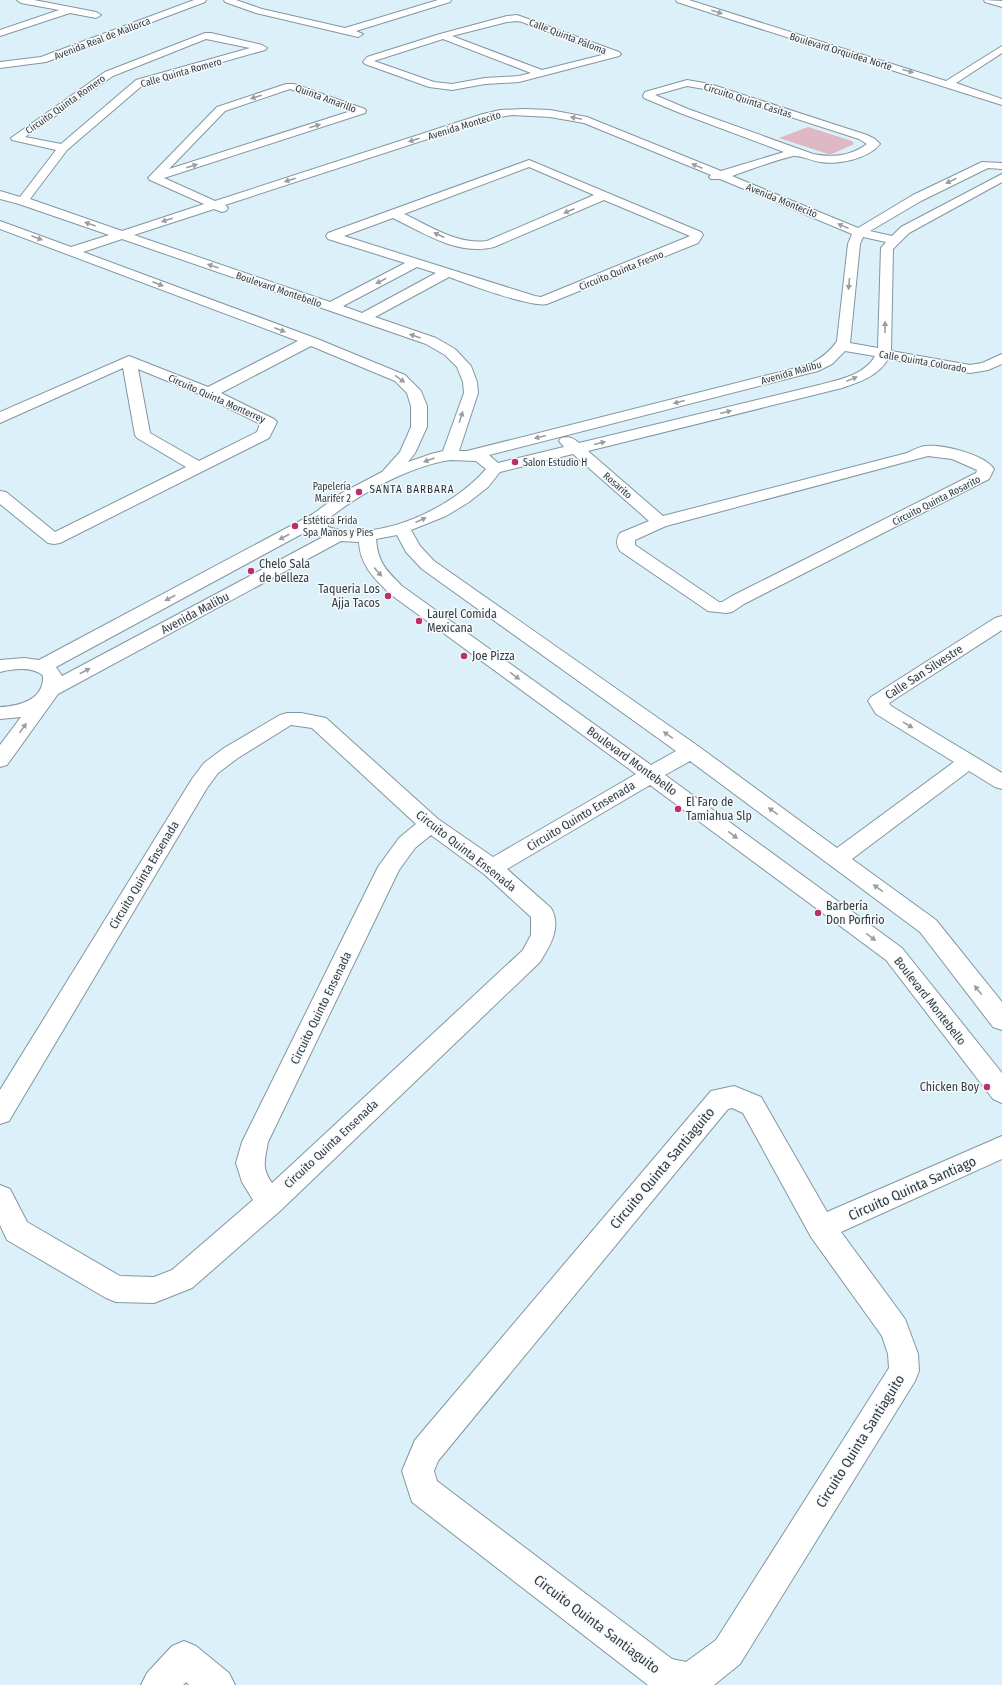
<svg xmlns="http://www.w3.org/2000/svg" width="1002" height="1685" font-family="'Fira Sans Condensed',sans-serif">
	<rect width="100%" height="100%" fill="#dcf0fa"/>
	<polygon fill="#deb8c2" points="808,127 852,141 854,144 832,154 828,154 779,138"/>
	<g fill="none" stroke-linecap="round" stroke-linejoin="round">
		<defs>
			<g id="minor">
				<polygon points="17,0 34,0 96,12 101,15 96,18 70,13 0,36 0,30 59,10 21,3"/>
				<polygon points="194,0 206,0 205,2 46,62 0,68 0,62 41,57"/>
				<polygon points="224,0 236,0 262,9 345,28 438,0 451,0 450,2 356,31 363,34 358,37 256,13 225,2"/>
				<polygon points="676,0 689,0 946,81 1002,46 1002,53 956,83 1002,99 1002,105 717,15 677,2"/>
				<polygon points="984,0 1002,1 1002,7 985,2"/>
				<path d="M517,15L619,52L621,54L619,56L519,82L485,84L452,90L429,87L365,64L363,62L367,57L440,34L507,16ZM517,21L522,22L606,54L542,70L452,36L507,22ZM443,39L531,73L519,76L485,78L452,84L434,82L374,61Z"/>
				<path d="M205,33H211L262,45L267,48L265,50L144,84L67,150L30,199L122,231L204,204L150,180L148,178L217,107L286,84H294L365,109L366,111L365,113L164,178L215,201L483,114L500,110L525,109L550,110L587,117L721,171L784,152L680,113L644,98L643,96L645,92L687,80L710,84L867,135L875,139L880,144C868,159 838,165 820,162C812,161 801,155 793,156C773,161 752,169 732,176L858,228L913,195L982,162L1002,163V169L988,168L921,201L870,231L892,236L901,227L1002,174V182L909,233L893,249L891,351L970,365L982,363L1002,354V364L988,370L970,373L888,359C878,376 860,382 842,388L588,451L663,516L907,453C913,450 919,447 925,446C942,444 984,454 994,469L989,479L744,604L732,612L726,613L708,611L620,551C616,545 616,539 620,533L649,521L573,454L500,472L488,487L469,502L446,516L411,530L420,546L434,561L698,746L837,848L954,762L876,714L868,701L871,697L995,618L1002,616V630L889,703L891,706L1002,773V789L995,787L969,771L852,859L936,920L1002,1002V1030L993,1027L920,932L690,761L665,775L902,948L1002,1073V1103L993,1099L886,960L650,785L507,869L551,908C562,927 550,946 540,962L280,1211L192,1288L154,1303L116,1302L106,1298L7,1240L0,1225V1185L10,1189L27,1222L120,1276L154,1277L172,1270L253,1200L242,1182L236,1163L242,1142L378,867L399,838L416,824L312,728L291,725L238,758L218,773L207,788L9,1121L0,1124V1090L192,779L204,763L224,748L280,715L287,713H301L326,718L438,819L493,857L636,774L390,594C374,578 360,565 359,542L341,541L58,694L7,765L0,767V745L21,717L0,719V707C19,706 44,700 43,676C33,666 13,669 0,672V660L24,658L39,660L313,514L340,494L382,472L400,452L411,427V406L407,393L395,381L311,346L221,393L274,419L277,422L269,438L60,543L54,544L48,543L0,504V491L6,492L55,532L186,467L137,438L135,435L123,368L0,423V412L129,356L208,387L298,341L0,229V221L71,247L109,235L19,204L0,199V191L20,197L56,150L12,140L11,138L105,72ZM206,39L250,48L136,80L61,144L25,137L113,76ZM687,86L704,89L859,139L867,144C850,156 834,158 813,154L688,109L655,95ZM290,89L351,111L169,169L225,111ZM512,115L550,117L584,123L711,175L709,177L711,179H720L852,234L848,244L837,341C830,352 820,359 808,365L467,451H459L478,393L477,382L471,366L455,349L436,338L375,317L449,277C468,284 531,308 547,304L698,243L703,235L701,232L529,160L328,233L326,236L328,239L405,263L330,302L134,235L214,209L222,212L226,211L228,208L225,205L489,119ZM529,167L594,195L487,241C457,245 430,226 404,214ZM604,200L690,236L541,297L535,296L344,236L393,218C424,233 458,256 494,247ZM863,237L886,242L881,248L878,348L850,343L860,244ZM122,239L426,344L445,355L457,367L463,382L464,393L443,451L431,454L408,462L415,453L427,427V406L421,391L405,375L315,338L83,252ZM417,267L436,273L362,313L343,306ZM845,351L875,356C865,375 838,380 819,385L579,443C573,438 570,436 561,438L559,441L564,447L498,463L489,455L818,371L832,364ZM138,369L204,396L260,424L257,432L199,461L150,433ZM928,456L952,459L977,470L976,473L732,596L722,602H719L635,545V540L666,526ZM450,460L476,461L486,469C454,507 378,544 328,527V519C359,494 410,466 450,460ZM311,529L314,534L323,537L62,676L56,667ZM397,535L406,552L422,569L676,751L651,765L402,586C386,570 378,563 376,539ZM431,835L484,874L531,917V935L523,950L272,1183C261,1168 265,1159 268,1142L399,870L415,848Z"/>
				<path d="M734,1086L761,1097L827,1212L1002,1136V1159L841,1232L905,1319L918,1354L919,1371L915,1381L740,1664L714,1685H648L412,1502L402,1471L415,1440L711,1091ZM732,1108L743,1113L811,1237L882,1336L888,1354L889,1368L716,1640L686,1662L672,1659L437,1481L434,1471L438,1461L728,1109Z"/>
				<polygon points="184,1641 196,1646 229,1673 235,1685 189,1685 186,1682 183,1685 141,1685 147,1673 172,1646"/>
			</g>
		</defs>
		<use href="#minor" stroke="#83969f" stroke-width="2"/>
		<use href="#minor" fill="#fff" fill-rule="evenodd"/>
	</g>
	<defs><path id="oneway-solid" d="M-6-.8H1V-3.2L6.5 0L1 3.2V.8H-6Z"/></defs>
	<g fill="#9a9ea0">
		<use href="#oneway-solid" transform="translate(717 12) rotate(18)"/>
		<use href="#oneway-solid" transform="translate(908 71) rotate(16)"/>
		<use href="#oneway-solid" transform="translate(256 97) rotate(162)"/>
		<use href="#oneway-solid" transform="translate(576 118) rotate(-168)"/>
		<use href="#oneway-solid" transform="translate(315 126) rotate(-18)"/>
		<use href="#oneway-solid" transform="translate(414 140) rotate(162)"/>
		<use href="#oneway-solid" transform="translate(192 166) rotate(-18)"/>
		<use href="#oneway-solid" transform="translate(697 166) rotate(-158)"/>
		<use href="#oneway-solid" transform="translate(290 180) rotate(162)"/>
		<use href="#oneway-solid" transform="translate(951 181) rotate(154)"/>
		<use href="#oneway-solid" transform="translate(569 211) rotate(157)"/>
		<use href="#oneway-solid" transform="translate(167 220) rotate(162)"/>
		<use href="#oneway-solid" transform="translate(90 224) rotate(-161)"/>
		<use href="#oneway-solid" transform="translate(843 226) rotate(-158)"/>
		<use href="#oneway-solid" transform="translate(439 235) rotate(-155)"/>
		<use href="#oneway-solid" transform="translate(37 238) rotate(21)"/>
		<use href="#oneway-solid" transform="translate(213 266) rotate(-161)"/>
		<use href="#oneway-solid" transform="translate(381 281) rotate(153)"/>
		<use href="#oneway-solid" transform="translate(158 284) rotate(21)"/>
		<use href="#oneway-solid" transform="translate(849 284) rotate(95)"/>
		<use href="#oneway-solid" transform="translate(885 327) rotate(-89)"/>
		<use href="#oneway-solid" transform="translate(280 330) rotate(21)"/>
		<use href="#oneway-solid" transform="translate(415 336) rotate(-161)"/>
		<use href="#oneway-solid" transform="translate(400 379) rotate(36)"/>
		<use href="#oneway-solid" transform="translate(852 379) rotate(-22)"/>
		<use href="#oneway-solid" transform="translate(679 402) rotate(166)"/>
		<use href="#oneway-solid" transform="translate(726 412) rotate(-14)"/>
		<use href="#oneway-solid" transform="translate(461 417) rotate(-72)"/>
		<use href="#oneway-solid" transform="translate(540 437) rotate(166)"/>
		<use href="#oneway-solid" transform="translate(600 443) rotate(-14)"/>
		<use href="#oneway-solid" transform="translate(429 460) rotate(160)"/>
		<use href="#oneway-solid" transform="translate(421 520) rotate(-24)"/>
		<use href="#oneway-solid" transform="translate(284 537) rotate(152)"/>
		<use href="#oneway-solid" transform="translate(378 572) rotate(48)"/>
		<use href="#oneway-solid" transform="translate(170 598) rotate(152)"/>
		<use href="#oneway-solid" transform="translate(85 671) rotate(-28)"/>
		<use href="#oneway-solid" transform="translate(515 676) rotate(36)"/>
		<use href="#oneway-solid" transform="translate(908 725) rotate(31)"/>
		<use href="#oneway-solid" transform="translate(23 728) rotate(-54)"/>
		<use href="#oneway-solid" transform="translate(668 735) rotate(-145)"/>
		<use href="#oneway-solid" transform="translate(773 811) rotate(-144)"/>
		<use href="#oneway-solid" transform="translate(733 835) rotate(37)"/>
		<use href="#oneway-solid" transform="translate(878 888) rotate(-144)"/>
		<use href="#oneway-solid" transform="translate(871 937) rotate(37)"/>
		<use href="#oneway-solid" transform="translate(978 990) rotate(-128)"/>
	</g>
	<g fill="#bb306a" stroke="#f6fafc" stroke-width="1.5">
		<circle cx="515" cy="462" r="4"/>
		<circle cx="359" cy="492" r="4"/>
		<circle cx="295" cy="526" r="4"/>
		<circle cx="251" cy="571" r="4"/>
		<circle cx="388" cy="596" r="4"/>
		<circle cx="419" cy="621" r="4"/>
		<circle cx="464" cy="656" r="4"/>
		<circle cx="678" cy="809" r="4"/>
		<circle cx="818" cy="913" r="4"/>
		<circle cx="987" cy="1087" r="4"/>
	</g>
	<g text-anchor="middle" stroke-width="3" stroke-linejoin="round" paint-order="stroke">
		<g font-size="10" fill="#343c40" stroke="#f6fafc">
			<text transform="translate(568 36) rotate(21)" y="4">Calle Quinta Paloma</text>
			<text transform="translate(102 38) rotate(-21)" y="4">Avenida Real de Mallorca</text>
			<text transform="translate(841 51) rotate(17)" y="4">Boulevard Orquídea Norte</text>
			<text transform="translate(181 72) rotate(-16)" y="4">Calle Quinta Romero</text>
			<text transform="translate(326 98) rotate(20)" y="4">Quinta Amarillo</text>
			<text transform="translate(748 100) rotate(18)" y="4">Circuito Quinta Casitas</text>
			<text transform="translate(65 104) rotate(-35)" y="4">Circuito Quinta Romero</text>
			<text transform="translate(464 125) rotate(-17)" y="4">Avenida Montecito</text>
			<text transform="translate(782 200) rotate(22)" y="4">Avenida Montecito</text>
			<text transform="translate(621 270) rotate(-22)" y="4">Circuito Quinta Fresno</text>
			<text transform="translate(279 289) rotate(19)" y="4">Boulevard Montebello</text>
			<text transform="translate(923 361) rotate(10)" y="4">Calle Quinta Colorado</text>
			<text transform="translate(791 372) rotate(-16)" y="4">Avenida Malibu</text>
			<text transform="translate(217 398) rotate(24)" y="4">Circuito Quinta Monterrey</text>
			<text transform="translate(618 485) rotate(41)" y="4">Rosarito</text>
			<text transform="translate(936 500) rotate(-27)" y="4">Circuito Quinta Rosarito</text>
		</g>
		<g font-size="10" fill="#343c40" stroke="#f6fafc" text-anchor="start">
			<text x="523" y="466">Salon Estudio H</text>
			<text x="351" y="490" text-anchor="end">Papelería<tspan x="351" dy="12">Marifer 2</tspan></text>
			<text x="303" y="524">Estética Frida<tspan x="303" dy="12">Spa Manos y Pies</tspan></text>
		</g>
		<g font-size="11" letter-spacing="1" fill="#1c2c34" stroke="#f6fafc">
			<text x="412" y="493">SANTA BARBARA</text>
		</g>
		<g font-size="12" fill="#343c40" stroke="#f6fafc" text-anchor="start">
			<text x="259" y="568">Chelo Sala<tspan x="259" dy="14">de belleza</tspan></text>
			<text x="380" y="593" text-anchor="end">Taqueria Los<tspan x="380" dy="14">Ajja Tacos</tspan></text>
			<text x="427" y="618">Laurel Comida<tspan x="427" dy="14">Mexicana</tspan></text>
			<text x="472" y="660">Joe Pizza</text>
			<text x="686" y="806">El Faro de<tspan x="686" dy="14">Tamiahua Slp</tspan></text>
			<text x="826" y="910">Barbería<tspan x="826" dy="14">Don Porfirio</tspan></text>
			<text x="979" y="1091" text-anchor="end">Chicken Boy</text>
		</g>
		<g font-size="12" fill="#343c40" stroke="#f6fafc">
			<text transform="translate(195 613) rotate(-28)" y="4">Avenida Malibu</text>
			<text transform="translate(924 672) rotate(-33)" y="4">Calle San Silvestre</text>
			<text transform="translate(632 761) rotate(36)" y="4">Boulevard Montebello</text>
			<text transform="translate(581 816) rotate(-31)" y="4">Circuito Quinto Ensenada</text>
			<text transform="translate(466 851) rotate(38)" y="4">Circuito Quinta Ensenada</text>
			<text transform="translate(144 875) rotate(-59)" y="4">Circuito Quinta Ensenada</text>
			<text transform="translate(930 1001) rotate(52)" y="4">Boulevard Montebello</text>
			<text transform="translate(321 1008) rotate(-64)" y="4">Circuito Quinto Ensenada</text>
			<text transform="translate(331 1144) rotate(-43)" y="4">Circuito Quinta Ensenada</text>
		</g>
		<g font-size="14" fill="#343c40" stroke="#f6fafc">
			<text transform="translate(662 1168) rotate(-50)" y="5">Circuito Quinta Santiaguito</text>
			<text transform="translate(912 1188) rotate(-24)" y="5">Circuito Quinta Santiago</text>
			<text transform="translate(860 1441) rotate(-58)" y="5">Circuito Quinta Santiaguito</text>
			<text transform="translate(597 1624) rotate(37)" y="5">Circuito Quinta Santiaguito</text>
		</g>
	</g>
</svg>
